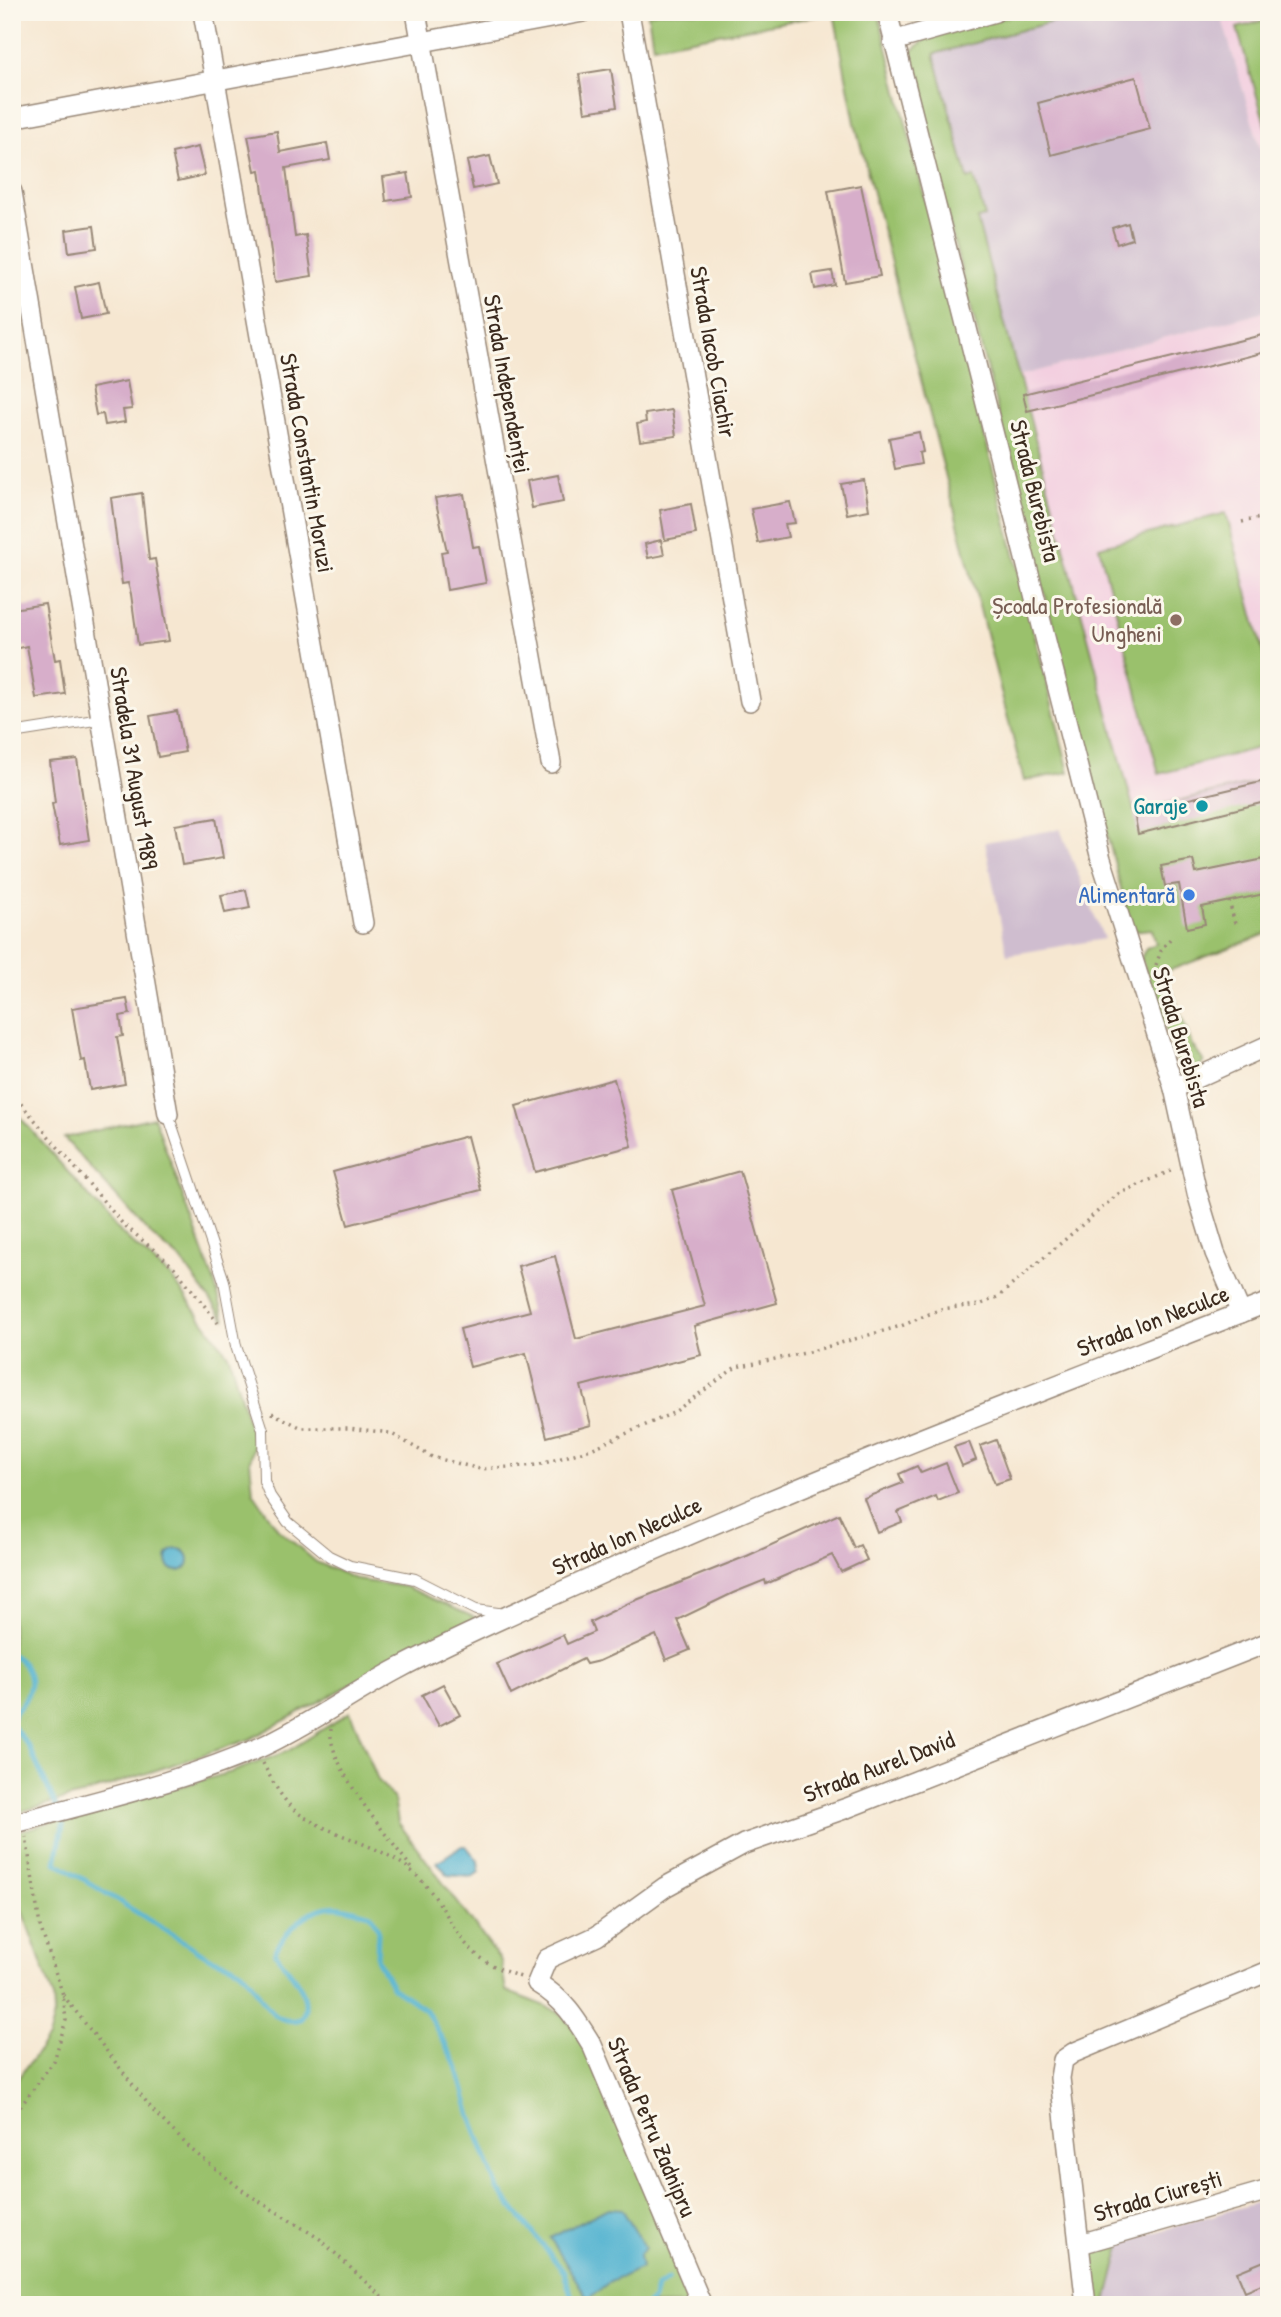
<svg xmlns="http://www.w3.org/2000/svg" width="1281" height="2317" font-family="'Patrick Hand',sans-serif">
	<rect width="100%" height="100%" fill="#fbf7ec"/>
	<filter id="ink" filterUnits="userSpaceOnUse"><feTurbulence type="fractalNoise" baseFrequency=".0143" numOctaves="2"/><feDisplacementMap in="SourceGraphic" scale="14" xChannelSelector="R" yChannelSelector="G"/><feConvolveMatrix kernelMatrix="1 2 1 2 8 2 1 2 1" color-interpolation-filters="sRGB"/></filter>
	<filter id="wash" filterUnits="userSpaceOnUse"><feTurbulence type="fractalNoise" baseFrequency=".00686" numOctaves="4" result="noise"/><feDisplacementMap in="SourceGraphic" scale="28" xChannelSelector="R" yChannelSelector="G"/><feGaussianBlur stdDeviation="1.57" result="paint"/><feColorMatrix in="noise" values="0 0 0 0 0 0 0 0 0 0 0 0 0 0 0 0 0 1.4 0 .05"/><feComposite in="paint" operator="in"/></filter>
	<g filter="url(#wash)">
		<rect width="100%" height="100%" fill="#f6e7d1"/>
		<g fill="#f3cfe0">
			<polygon points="1220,12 1269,12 1269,178"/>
			<polygon points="1269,310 1269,780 1134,812 1018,376"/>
		</g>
		<g fill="#cfbdcf">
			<polygon points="1088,12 1220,12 1269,178 1269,310 1018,376 977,219 985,216 975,178 968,179 934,54"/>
			<polygon points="1060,829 1104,939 1007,955 985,842"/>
			<polygon points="1269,2199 1269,2305 1106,2305 1122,2242"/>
		</g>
		<g fill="#9ac16c" stroke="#6a7645" stroke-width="2">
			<polygon points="657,12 878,12 1069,772 1024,781 855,123 834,13 653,46 648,14"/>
			<path d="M900,12H965C941,19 918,32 900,12Z"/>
			<polygon points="1024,12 1088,12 934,54 968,179 974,177 985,217 977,219 1134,811 1269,780 1269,933 1165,972 1192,1045 1204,1062 1194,1070 1177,1061 1141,958 1146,948 1156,944 1152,929 1132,931 911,75 910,53 926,39"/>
			<polygon points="1269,19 1269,137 1237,28"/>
			<polygon points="1226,513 1269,675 1269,745 1159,774 1099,547"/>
			<polygon points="12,1108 122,1234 171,1277 229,1356 254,1443 250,1461 253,1492 278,1529 316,1562 358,1580 406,1587 483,1621 352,1684 250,1739 84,1794 12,1814"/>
			<polygon points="154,1117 214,1281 225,1320 182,1261 151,1235 64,1138"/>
			<polygon points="350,1712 378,1780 394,1799 398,1822 501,1961 506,1991 558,2011 574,2028 616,2113 693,2305 12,2305 12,2086 48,2038 54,2015 53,1995 12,1883 12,1833 232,1772 288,1751"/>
			<polygon points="1122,2242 1106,2305 1090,2305 1089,2250"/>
		</g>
		<g fill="#52b3d0" stroke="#466e77" stroke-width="2">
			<circle cx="178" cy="1560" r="11"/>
			<polygon points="462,1846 466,1846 478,1861 479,1872 472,1877 448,1875 437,1862"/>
			<polygon points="608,2208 622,2209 645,2248 639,2256 641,2268 608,2283 588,2299 550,2238"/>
		</g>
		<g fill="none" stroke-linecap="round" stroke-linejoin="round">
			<g stroke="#52b3d0" stroke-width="5">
				<path d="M12,1655C29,1664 35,1683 25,1699C22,1706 15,1710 12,1718"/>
				<polyline points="12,1725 29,1747 57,1808"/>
				<path d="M63,1825L56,1862L210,1958C222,1962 236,1965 245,1975C263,1994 269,2028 301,2019C316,1994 288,1973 275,1952C284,1933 306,1910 328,1907C342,1905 357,1911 371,1915L378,1929L377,1959L392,1987L426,2010L457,2066L471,2116L498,2189L564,2272L574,2305"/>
				<polyline points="647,2305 653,2300 656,2287 668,2279"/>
			</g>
		</g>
		<g id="blocks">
			<g fill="#d7aeca">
				<polygon points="611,69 617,107 585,112 579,74"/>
				<polygon points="1136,77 1150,129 1051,155 1038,103"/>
				<polygon points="277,131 280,152 327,143 330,160 286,168 295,237 306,235 312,276 275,282 260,170 255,171 248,136"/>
				<polygon points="198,147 205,175 178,181 172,153"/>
				<polygon points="490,156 497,184 473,189 467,161"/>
				<polygon points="408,173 412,197 386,201 383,177"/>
				<polygon points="861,185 880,276 845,282 828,191"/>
				<polygon points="1128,223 1132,239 1117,244 1112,228"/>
				<polygon points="94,226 97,248 69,252 66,230"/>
				<polygon points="832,271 835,285 815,289 812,274"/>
				<polygon points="99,282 106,314 81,319 75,287"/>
				<polygon points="1262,335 1266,352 1027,411 1023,394"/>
				<polygon points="127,381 132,409 123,410 125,422 105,425 103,414 96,415 91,388"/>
				<polygon points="672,410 676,436 640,441 637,424 646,422 645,414"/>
				<polygon points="919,432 923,452 919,453 921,464 895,469 889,438"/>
				<polygon points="558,475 563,502 532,508 527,481"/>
				<polygon points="864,480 869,510 847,514 841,484"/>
				<polygon points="142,493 149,560 155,559 169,641 138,645 131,594 128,583 122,584 111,498"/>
				<polygon points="464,494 473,547 479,546 486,583 447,590 441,552 447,551 435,498"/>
				<polygon points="790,502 795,523 785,524 788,537 758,543 751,509"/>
				<polygon points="691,504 696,534 665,540 660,510"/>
				<polygon points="661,540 664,555 648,558 645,544"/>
				<polygon points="45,604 55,660 60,659 65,694 36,698 27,646 14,649 12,609"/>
				<polygon points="177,711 185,752 158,757 150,716"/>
				<polygon points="77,759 89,840 60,845 52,804 55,803 50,762"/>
				<polygon points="1269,780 1269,801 1138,834 1134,812"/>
				<polygon points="216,818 223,858 182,865 175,825"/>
				<polygon points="1269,858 1269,893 1202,907 1205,924 1187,928 1179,884 1165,886 1161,866 1193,860 1196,873"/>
				<polygon points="246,890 250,908 225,913 221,895"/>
				<polygon points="127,999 130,1014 120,1016 123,1036 117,1037 125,1084 90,1090 85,1060 81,1061 72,1008"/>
				<polygon points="614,1079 632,1146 535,1172 516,1106"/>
				<polygon points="467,1136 481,1190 348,1225 333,1172"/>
				<polygon points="740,1171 777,1303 694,1326 701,1355 581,1386 591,1425 547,1437 526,1353 470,1367 460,1329 530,1311 518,1266 555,1256 576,1339 705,1306 672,1190"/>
				<polygon points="996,1440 1010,1479 995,1484 980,1446"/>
				<polygon points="969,1442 976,1460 962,1466 954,1447"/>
				<polygon points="946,1463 958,1493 938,1501 936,1496 898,1512 902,1522 877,1532 864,1498 903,1483 899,1474 917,1466 921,1473"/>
				<polygon points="839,1514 854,1548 860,1545 867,1560 841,1572 832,1555 766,1584 765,1580 733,1593 677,1620 690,1650 666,1660 656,1635 599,1661 586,1664 583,1659 511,1695 497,1664 563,1635 567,1644 594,1632 590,1622 629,1603 747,1556"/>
				<polygon points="443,1684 460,1715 439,1726 422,1695"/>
				<polygon points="1269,2259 1269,2281 1245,2291 1237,2272"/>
			</g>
		</g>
	</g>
	<g filter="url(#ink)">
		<use href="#blocks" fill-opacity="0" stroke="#988878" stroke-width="2"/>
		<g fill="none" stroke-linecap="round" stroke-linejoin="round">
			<defs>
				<g id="service">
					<polyline points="12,733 101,719"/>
					<polyline points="168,1114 224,1281 236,1346 263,1430 264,1481 270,1496 288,1522 329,1556 350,1566 415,1579 476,1610 505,1614"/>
				</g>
				<g id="minor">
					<polyline points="203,12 363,923"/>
					<polyline points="416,12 551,763"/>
					<polyline points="629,12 750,701"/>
					<polyline points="887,12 1101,859 1174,1088 1197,1193 1215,1253 1241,1313"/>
					<polyline points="893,41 995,12"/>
					<polyline points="12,118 583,12"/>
					<polyline points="12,192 168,1114"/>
					<polyline points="1174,1088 1269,1045"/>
					<path d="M12,1824C95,1801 182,1782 261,1747C309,1725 351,1694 398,1669C462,1635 530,1606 596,1576C817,1476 1043,1391 1269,1302"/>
					<polyline points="1080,2244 1269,2190"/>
					<path d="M702,2305L592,2045C576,2019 564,1999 537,1983L547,1959L597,1936L665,1887L744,1844L847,1808L1269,1642"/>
					<polyline points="1086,2305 1060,2078 1063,2060 1073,2053 1269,1971"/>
				</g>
			</defs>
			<use href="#service" stroke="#988878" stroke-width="12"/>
			<use href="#minor" stroke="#988878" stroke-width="22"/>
			<g stroke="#988878" stroke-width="3.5" stroke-dasharray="2 5" stroke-linecap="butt">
				<polyline points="1242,522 1269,516"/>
				<polyline points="1229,901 1235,924"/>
				<polyline points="1156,965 1162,948 1172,937"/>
				<polyline points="1182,1049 1193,1061"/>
				<polyline points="12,1093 122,1223 174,1267 218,1323"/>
				<polyline points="272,1413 302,1428 349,1428 390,1433 432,1457 480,1469 538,1465 591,1449 673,1413 736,1367 805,1353 901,1326 941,1309 979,1305 998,1297 1118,1194 1175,1169"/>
				<path d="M331,1729C326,1764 392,1842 414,1871"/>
				<path d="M263,1763C272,1781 284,1804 301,1815C338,1839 389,1846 420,1879C461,1923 452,1955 521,1977"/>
				<polyline points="63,1995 155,2113 192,2150 246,2193 320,2239 390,2305"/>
				<polyline points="12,2118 54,2061 66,2020 63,1995 40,1926 26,1837"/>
			</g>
			<use href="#service" stroke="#fff" stroke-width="10"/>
			<use href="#minor" stroke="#fff" stroke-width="19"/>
		</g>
	</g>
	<circle fill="#8d6e63" stroke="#fbf7ec" stroke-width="2.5" cx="1176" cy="620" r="7"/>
	<circle fill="#0f9aa8" stroke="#fbf7ec" stroke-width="2.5" cx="1202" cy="806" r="7"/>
	<circle fill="#3f7fe0" stroke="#fbf7ec" stroke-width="2.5" cx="1189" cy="895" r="7"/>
	<g text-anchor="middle" stroke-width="6" stroke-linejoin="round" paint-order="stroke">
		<g font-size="24" fill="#3b2a1e" stroke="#fbf7ec">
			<text transform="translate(713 352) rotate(80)" y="8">Strada Iacob Ciachir</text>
			<text transform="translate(507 384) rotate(80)" y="8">Strada Independenței</text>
			<text transform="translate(307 463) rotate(80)" y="8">Strada Constantin Moruzi</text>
			<text transform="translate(1035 491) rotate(76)" y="8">Strada Burebista</text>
			<text transform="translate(134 768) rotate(81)" y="8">Stradela 31 August 1989</text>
			<text transform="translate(1181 1037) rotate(73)" y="8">Strada Burebista</text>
			<text transform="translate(1153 1321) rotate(-21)" y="8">Strada Ion Neculce</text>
			<text transform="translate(627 1536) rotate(-24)" y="8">Strada Ion Neculce</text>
			<text transform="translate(879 1767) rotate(-21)" y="8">Strada Aurel David</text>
			<text transform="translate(652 2127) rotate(67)" y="8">Strada Petru Zadnipru</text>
			<text transform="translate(1158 2196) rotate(-16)" y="8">Strada Ciurești</text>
		</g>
		<g font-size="24" fill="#785e54" stroke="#fbf7ec" text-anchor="end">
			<text x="1162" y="614">Școala Profesională<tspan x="1162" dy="28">Ungheni</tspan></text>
		</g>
		<g font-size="24" fill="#0d838f" stroke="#fbf7ec" text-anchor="end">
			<text x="1188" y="814">Garaje</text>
		</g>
		<g font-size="24" fill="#366cbe" stroke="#fbf7ec" text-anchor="end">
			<text x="1175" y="903">Alimentară</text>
		</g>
	</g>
	<rect width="1281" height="2317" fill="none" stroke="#fbf7ec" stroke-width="42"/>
</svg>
